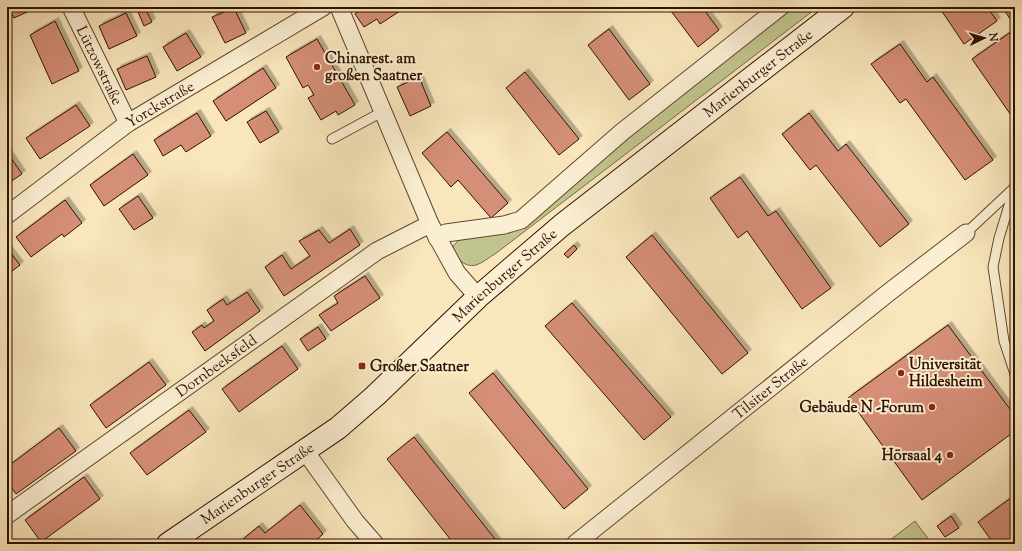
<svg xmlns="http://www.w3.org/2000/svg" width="1022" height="551" font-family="'Sorts Mill Goudy',serif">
	<defs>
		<filter id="shadow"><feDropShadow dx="3.5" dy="-3.5" stdDeviation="0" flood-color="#0004"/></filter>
	</defs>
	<rect width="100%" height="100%" fill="#f9e6bc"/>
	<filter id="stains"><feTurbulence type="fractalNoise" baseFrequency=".005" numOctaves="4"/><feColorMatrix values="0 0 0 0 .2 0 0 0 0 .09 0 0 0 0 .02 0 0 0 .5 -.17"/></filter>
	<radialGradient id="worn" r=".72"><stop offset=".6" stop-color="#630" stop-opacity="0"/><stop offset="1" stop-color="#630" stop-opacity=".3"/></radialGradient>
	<g fill="#c1c48e" stroke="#786a47">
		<path d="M795,7H818L495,254C489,257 483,263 476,265C464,268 454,257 453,246L459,240L493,234L626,137Z"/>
		<polygon points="915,521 932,544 885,544"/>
	</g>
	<g fill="#d58e77" stroke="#301100" filter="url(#shadow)">
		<polygon points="8,7 38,7 14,18"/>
		<polygon points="136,7 146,7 145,8 152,22 144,26"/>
		<polygon points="365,7 397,7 400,11 380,24 377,19 364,27 355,14"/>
		<polygon points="668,7 702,7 719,30 698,47"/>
		<polygon points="939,7 987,7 997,21 964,44"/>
		<polygon points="1002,7 1015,7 1015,26"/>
		<polygon points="234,8 246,33 225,43 212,17"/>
		<polygon points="126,13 137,36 109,49 99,26"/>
		<polygon points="55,21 79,71 52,84 30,35"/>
		<polygon points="609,29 650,84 629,100 588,45"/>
		<polygon points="1015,29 1015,121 972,59"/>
		<polygon points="186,33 201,57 177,71 163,47"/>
		<polygon points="317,39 355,105 338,115 336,111 321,120 308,98 314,95 308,85 303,88 286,57"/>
		<polygon points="900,44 927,82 933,77 993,160 965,180 906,99 900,103 871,64"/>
		<polygon points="147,56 156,77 126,90 117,69"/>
		<polygon points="263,68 276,88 226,121 213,101"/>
		<polygon points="525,72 579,139 559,155 506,88"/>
		<polygon points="419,77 431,106 410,116 397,87"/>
		<polygon points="76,105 90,126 40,159 26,138"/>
		<polygon points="266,111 279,132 260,143 247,122"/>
		<polygon points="197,113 211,136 186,152 181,145 163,156 154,140"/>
		<polygon points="809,113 838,151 846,144 909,224 880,247 816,165 810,170 782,134"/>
		<polygon points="447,132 508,203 491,218 458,180 451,187 422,153"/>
		<polygon points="7,152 22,174 7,184"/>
		<polygon points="133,154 148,175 104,206 90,185"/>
		<polygon points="740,177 768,216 776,211 831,288 802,309 747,231 738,238 710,198"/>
		<polygon points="138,196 153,218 134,230 119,209"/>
		<polygon points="65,200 82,223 64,237 62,234 31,257 16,237"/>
		<polygon points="350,229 360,245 284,296 265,267 282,255 291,269 310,256 299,241 319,230 329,243"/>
		<polygon points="652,235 748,353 722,374 626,257"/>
		<polygon points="574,245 577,249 568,258 564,254"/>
		<polygon points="7,248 20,265 7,275"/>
		<polygon points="365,276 380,298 331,331 319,315 338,303 334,296"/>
		<polygon points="247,292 260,311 205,351 192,332 202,325 204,328 214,321 207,310 223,299 227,305"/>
		<polygon points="572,303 671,417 644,440 545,326"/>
		<polygon points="948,325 1015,416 1015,431 922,500 848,398"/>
		<polygon points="318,327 326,339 308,351 300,339"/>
		<polygon points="282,346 298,369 239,412 222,389"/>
		<polygon points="149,362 166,385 106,428 90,405"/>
		<polygon points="493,373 588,489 564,509 469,393"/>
		<polygon points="189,410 206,432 147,475 130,453"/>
		<polygon points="59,428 76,451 16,494 7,481 7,467"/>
		<polygon points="414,437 499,544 454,544 387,459"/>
		<polygon points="84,477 100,499 41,542 25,520"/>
		<polygon points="1015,495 1015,544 994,544 978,522"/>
		<polygon points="300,505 323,534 312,544 237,544 259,526 265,533"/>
		<polygon points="951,516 959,528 945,537 937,526"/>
	</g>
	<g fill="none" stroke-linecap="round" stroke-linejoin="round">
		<defs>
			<g id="service">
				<polyline points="332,139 382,112"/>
				<polyline points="1015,190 1010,202 999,238 993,267 1004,341 1015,374"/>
				<polyline points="966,233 1014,188"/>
			</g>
			<g id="minor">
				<path id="s1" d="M71,7L128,123"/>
				<polyline points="339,7 430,224 457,273 478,297"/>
				<path id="s2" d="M7,215L128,123L323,7"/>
				<polyline points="437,238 446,233 504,225 521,220 622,132 780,7"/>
				<polyline points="305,451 355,521 375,544"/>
				<path id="s3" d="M7,515L377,251L430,224"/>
				<path id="s4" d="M575,544L888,293L966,233"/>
			</g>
			<g id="secondary">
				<path id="s5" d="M168,544L338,428L375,396L478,297L562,225L843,7"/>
			</g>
		</defs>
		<use href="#service" stroke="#62462f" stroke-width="11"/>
		<use href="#minor" stroke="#62462f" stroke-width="19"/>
		<use href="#secondary" stroke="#301100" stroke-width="24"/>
		<use href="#service" stroke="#fbefd3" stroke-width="9"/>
		<use href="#minor" stroke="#fbefd3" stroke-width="17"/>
		<use href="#secondary" stroke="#fbefd3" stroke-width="22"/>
	</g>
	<g fill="#8f2418" stroke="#fbefd3" stroke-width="1.5">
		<circle cx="317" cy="67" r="4"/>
		<rect x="358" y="362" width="8" height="8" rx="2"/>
		<circle cx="901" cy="373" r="4"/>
		<circle cx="932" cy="407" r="4"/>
		<circle cx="950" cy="455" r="4"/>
	</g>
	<g text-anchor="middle" stroke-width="4" stroke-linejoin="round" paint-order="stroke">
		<g font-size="15" font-weight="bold" fill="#301100" stroke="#fbefd3" text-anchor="start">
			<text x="325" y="63">Chinarest. am<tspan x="325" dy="17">großen Saatner</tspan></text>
			<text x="909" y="369">Universität<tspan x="909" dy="17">Hildesheim</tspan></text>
			<text x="370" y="371">Großer Saatner</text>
			<text x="924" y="412" text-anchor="end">Gebäude N -Forum</text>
			<text x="942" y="460" text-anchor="end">Hörsaal 4</text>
		</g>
		<g font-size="15" fill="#301100" stroke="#fbefd3">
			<text dy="5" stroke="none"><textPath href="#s1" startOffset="65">Lützowstraße</textPath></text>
			<text dy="5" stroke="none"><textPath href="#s5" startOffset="756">Marienburger Straße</textPath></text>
			<text dy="5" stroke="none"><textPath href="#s2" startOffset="189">Yorckstraße</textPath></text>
			<text dy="5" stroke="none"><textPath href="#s5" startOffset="432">Marienburger Straße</textPath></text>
			<text dy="5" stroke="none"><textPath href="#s3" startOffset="257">Dornbeeksfeld</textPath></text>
			<text dy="5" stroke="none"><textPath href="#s4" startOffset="250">Tilsiter Straße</textPath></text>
			<text dy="5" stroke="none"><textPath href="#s5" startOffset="108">Marienburger Straße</textPath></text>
		</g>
	</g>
	<rect width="1022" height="551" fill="none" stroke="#f9e6bc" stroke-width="24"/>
	<rect x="8" y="8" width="1006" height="535" fill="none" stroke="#301100" stroke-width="2"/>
	<rect x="12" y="12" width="998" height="527" fill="none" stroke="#301100"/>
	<g transform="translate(984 38) rotate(85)" stroke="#fbefd3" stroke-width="3" paint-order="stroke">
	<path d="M0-3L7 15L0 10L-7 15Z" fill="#301100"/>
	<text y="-6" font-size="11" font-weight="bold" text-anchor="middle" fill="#301100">N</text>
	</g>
	<rect width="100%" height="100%" filter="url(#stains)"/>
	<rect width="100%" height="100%" fill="url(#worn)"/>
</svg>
